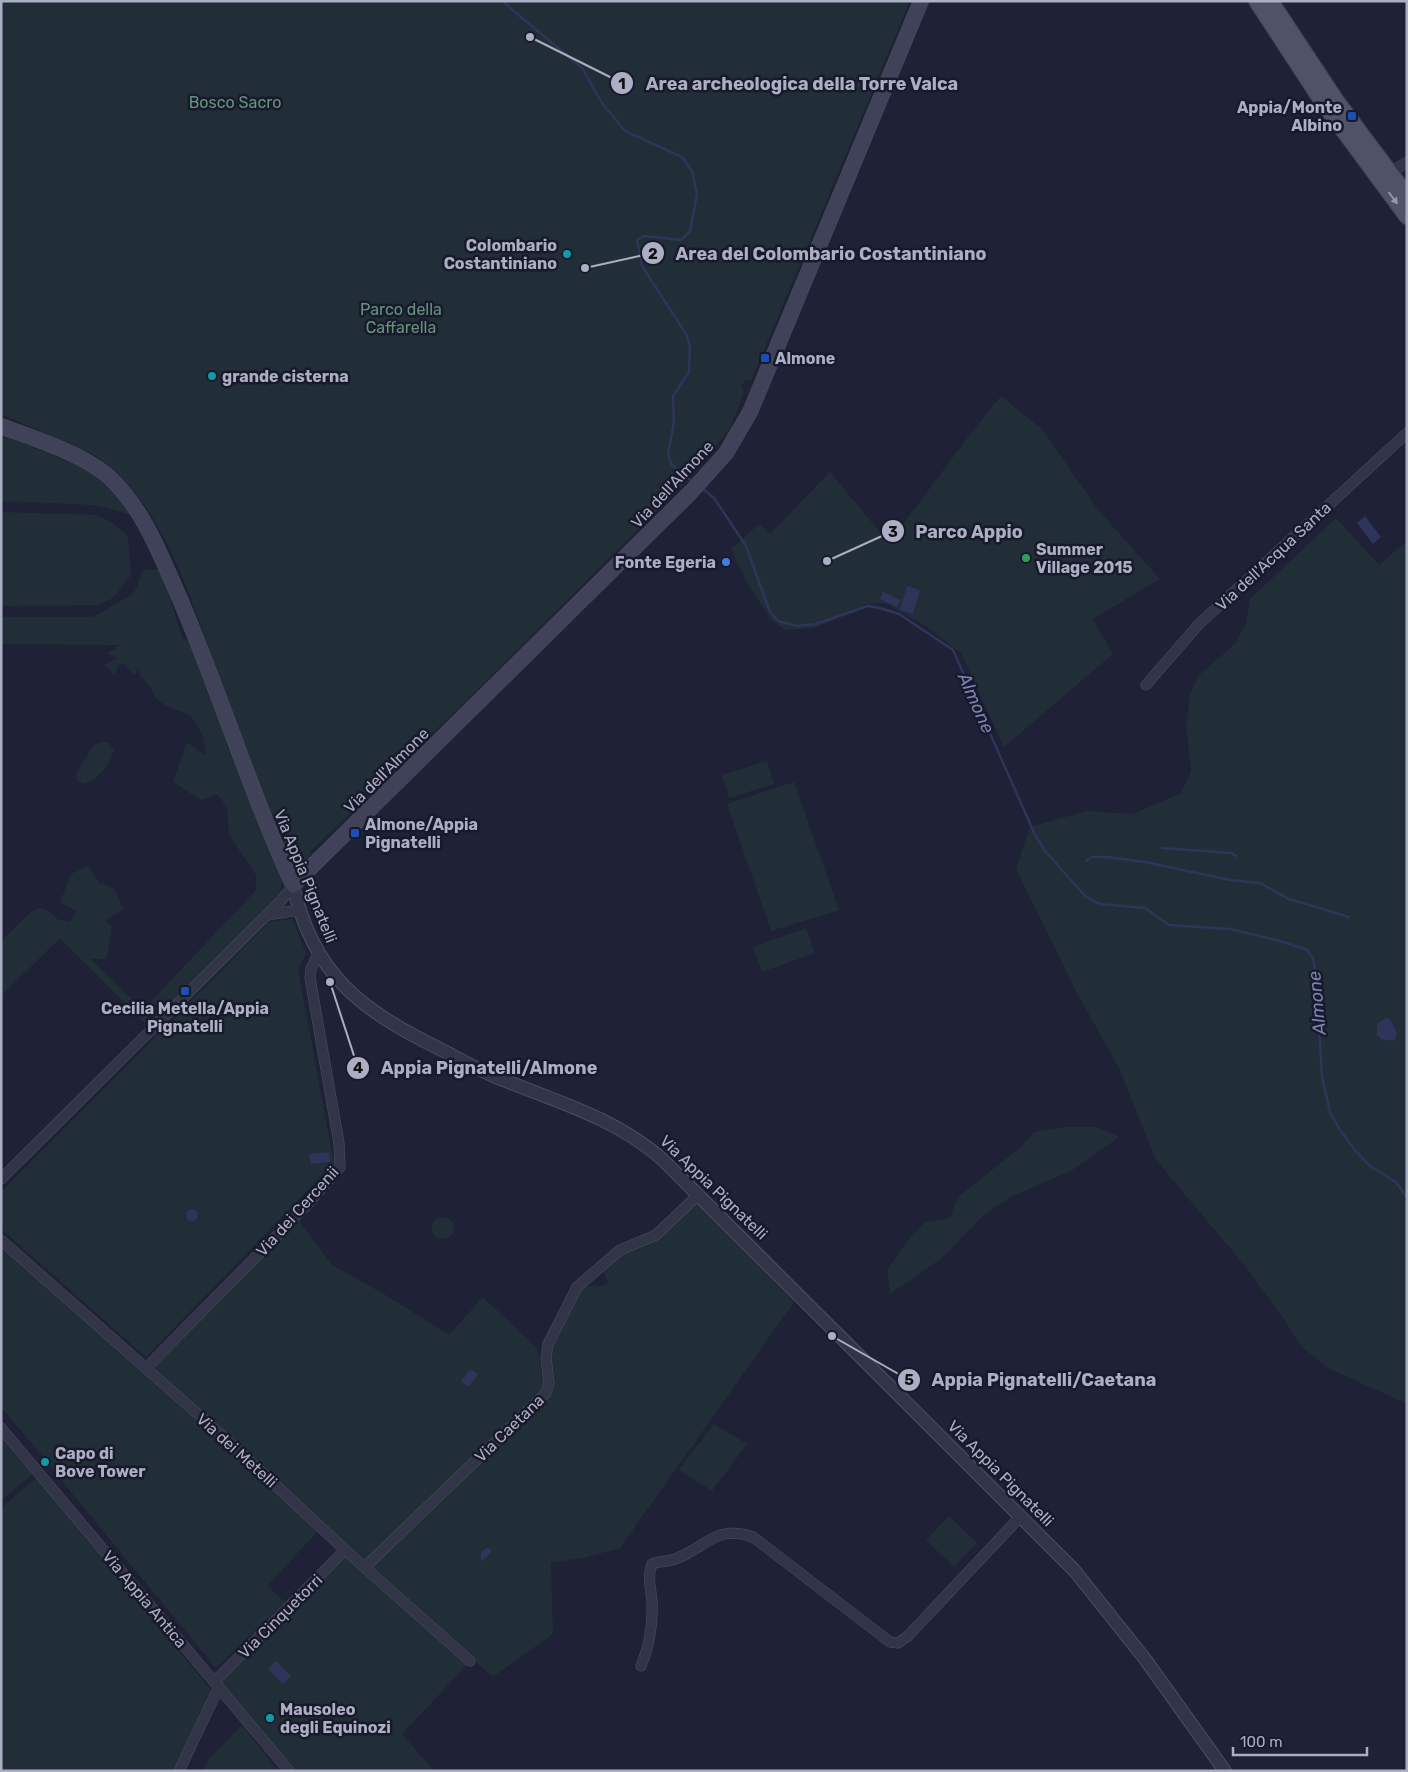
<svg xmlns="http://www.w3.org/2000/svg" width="1408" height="1772" font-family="Rubik,sans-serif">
	<rect width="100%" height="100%" fill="#1f2236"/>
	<g fill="#212e37">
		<path d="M1,1H910L751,381L746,380L741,385L744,392L730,429L687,481L479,688L311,851L308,861L298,866L288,861C266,803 244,745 223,687C194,610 166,501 94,455L1,414Z"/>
		<polygon points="1001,396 1043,430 1098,510 1160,579 1093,619 1113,654 1004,747 961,653 924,625 885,603 866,604 815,628 785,630 771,620 746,581 731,549 759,524 770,534 830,472 889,543 968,437"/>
		<polygon points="1,434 87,469 116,495 133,515 94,505 1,501"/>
		<polygon points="1,512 96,515 110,521 128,536 131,575 113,598 98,605 1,606"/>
		<polygon points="1336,518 1379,565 1407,541 1407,1404 1326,1367 1300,1345 1284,1319 1246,1267 1156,1160 1120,1070 1076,991 1016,869 1030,827 1086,811 1133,814 1181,793 1191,771 1186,725 1190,695 1198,676 1235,644 1246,624 1250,599"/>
		<path d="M142,570H161L183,640H188L194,650L231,744L227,747L235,757L283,871L281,893L149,1027L60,938L1,996V941L32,911L40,908L49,911L57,919L70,922L76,911L60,902L71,874L89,866L99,883L114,888L123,909L105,921L112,926L107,959H91L143,1010L256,890V875L229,835L227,807L217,794L201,800L173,782L187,742L206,756C205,744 200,724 190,716C181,710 168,708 159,701C151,695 153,685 140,677L139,669L134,675L123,663L118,665L115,675L104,665L117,658L107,653L121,645L1,644V617H93L133,594L139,582Z"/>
		<path d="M100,742L109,743L114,750C111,764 97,780 84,784L77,781L76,774L93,746Z"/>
		<polygon points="767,761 774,784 729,798 722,775"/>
		<polygon points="794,782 839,910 771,931 727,804"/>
		<polygon points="292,919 306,953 298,970 334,1163 146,1357 1,1229 1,1192 270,922"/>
		<polygon points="806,928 815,953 762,972 753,947"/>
		<polygon points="1067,1127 1097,1127 1119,1137 1071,1171 1015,1195 986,1213 942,1258 890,1294 887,1270 906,1243 925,1222 950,1218 957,1198 1022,1146 1034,1132"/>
		<polygon points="696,1199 794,1302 620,1548 587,1557 551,1563 553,1634 493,1677 365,1567 154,1367 298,1219 332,1265 389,1297 449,1335 483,1297 537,1348 545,1390 546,1362 577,1287 600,1286 609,1283 602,1269 628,1247 651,1241"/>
		<circle cx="443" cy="1228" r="11"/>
		<polygon points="1,1244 318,1531 267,1586 285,1602 216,1668 48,1464 50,1462 45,1457 44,1458 1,1407"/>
		<polygon points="714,1424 747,1444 712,1491 679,1470"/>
		<polygon points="1,1437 33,1474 1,1500"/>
		<polygon points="37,1478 212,1691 175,1771 1,1771 1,1508"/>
		<polygon points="949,1516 977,1543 954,1567 926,1540"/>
		<polygon points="345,1555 467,1665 402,1734 434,1771 293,1771 220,1681"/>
		<polygon points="242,1725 278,1771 203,1771 207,1761"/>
	</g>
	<g fill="#2f345a">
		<polygon points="1365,516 1381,537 1373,544 1357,523"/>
		<polygon points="907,586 920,590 913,614 900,610"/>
		<polygon points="883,592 900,600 897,607 880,599"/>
		<polygon points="1385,1018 1390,1019 1397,1033 1394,1041 1381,1039 1377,1035 1377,1024"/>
		<polygon points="329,1152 330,1162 311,1164 309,1154"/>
		<circle cx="192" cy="1215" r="6"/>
		<polygon points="470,1369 478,1374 468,1387 461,1381"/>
		<polygon points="486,1548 491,1549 491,1552 481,1562 481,1553"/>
		<polygon points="276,1661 291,1676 283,1684 268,1669"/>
	</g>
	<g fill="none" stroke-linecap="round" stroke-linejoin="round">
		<g stroke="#2f345a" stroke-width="2.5">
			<polyline points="502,1 582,68 602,103 625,131 682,157 692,171 697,194 690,231 681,240 644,236 637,240 642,266 686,334 690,346 689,372 673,396 674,422 668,454 672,465 693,482"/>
			<polyline points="702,488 714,498 746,546 770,612 778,621 797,626 816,624 868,606 880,608 899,614 953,650 1036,837 1046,852 1086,897 1100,904 1145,908 1169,925 1230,929 1280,941 1307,950 1313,958 1316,975 1322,1077 1330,1112 1340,1130 1355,1150 1370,1166 1396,1182 1407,1198"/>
			<polyline points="1162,848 1231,853 1236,856"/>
			<polyline points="1086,861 1092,857 1107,857 1145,862 1230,880 1260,883 1289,899 1349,917"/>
		</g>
		<defs>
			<g id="minor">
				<polyline points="1387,175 1407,162"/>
				<polyline points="1146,685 1199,624 1407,433"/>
				<polyline points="267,915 299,910"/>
				<polyline points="1,1179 281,901 293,885"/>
				<polyline points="1,1240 226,1439 345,1550 470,1661"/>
				<polyline points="146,1368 304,1208 340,1167 339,1143 310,978 311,969 318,954"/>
				<polyline points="1,1428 289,1771"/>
				<polyline points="365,1567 546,1393 549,1383 546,1358 548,1344 577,1287 620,1250 656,1235 699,1194"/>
				<path d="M641,1666C650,1645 653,1626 652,1602C651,1588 647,1577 652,1564C659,1561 667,1562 675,1559C706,1548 715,1524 753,1537L890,1642L898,1643L908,1636L1021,1516"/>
				<polyline points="214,1682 345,1550"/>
				<polyline points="179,1771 219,1687"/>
			</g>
			<path id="tertiary" d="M293,885C313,975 361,1010 440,1049C460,1059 480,1071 501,1079C558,1102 615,1118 662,1159L1074,1570L1145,1659L1225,1771"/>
			<path id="secondary" d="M1,426C33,438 86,455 110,478C145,511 161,557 180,599C220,693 250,791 293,885L691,492L726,453L750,412L921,1"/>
			<g id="primary">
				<polyline points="1257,1 1325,105 1407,216"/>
				<polyline points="1270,1 1336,101 1407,196"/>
			</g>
		</defs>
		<use href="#minor" stroke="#4d4f62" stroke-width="11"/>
		<use href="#tertiary" stroke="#4d4f62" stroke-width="14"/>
		<use href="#secondary" stroke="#4d4f62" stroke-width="16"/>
		<use href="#primary" stroke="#3c3e50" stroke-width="18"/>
		<use href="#minor" stroke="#323547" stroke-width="10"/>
		<use href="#tertiary" stroke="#323547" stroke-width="12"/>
		<use href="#secondary" stroke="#40425a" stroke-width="15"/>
		<use href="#primary" stroke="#505367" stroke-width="16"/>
	</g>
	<defs><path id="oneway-solid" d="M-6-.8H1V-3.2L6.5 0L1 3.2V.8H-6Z" transform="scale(1.25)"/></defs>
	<use fill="#9597ad" href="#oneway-solid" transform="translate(1393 198) rotate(53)"/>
	<g fill="#1a4fb4" stroke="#181a2b" stroke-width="2">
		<rect x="1347" y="111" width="10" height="10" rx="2.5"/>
		<rect x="760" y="353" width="10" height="10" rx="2.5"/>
		<rect x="350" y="828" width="10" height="10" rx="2.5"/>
		<rect x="180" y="986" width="10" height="10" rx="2.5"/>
	</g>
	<g fill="#0f9aa8" stroke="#181a2b" stroke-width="2">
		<circle cx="567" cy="254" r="5"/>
		<circle cx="212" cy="376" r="5"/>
		<circle cx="45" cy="1462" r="5"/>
		<circle cx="270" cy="1718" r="5"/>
	</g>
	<circle fill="#2e9e5b" stroke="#181a2b" stroke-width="2" cx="1026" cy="558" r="5"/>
	<circle fill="#3f7fe0" stroke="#181a2b" stroke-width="2" cx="726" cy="562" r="5"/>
	<g text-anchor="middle" stroke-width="5" stroke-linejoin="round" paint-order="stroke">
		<g font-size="16" fill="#64947d" stroke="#181a2b">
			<text x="235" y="108">Bosco Sacro</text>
			<text x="401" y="315">Parco della<tspan x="401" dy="18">Caffarella</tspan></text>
		</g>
		<g font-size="16" font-weight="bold" fill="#acaec4" stroke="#181a2b" text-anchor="start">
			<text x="1342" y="113" text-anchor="end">Appia/Monte<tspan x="1342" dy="18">Albino</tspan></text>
			<text x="557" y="251" text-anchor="end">Colombario<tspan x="557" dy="18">Costantiniano</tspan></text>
			<text x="775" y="364">Almone</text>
			<text x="222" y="382">grande cisterna</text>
			<text x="1036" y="555">Summer<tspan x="1036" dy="18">Village 2015</tspan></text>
			<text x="716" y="568" text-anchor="end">Fonte Egeria</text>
			<text x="365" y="830">Almone/Appia<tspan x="365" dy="18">Pignatelli</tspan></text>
			<text x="185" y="1014" text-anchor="middle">Cecilia Metella/Appia<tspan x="185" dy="18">Pignatelli</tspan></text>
			<text x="55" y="1459">Capo di<tspan x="55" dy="18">Bove Tower</tspan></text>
			<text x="280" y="1715">Mausoleo<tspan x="280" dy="18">degli Equinozi</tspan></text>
		</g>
		<g font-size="16" fill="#acaec4" stroke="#181a2b">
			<text transform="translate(672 484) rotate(-47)" y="6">Via dell'Almone</text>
			<text transform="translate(1273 556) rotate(-43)" y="6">Via dell'Acqua Santa</text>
			<text transform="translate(386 770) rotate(-45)" y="6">Via dell'Almone</text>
			<text transform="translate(306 876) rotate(68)" y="6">Via Appia Pignatelli</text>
			<text transform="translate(714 1187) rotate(44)" y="6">Via Appia Pignatelli</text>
			<text transform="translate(297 1211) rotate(-48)" y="6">Via dei Cercenii</text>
			<text transform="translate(509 1428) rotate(-44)" y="6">Via Caetana</text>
			<text transform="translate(237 1450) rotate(42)" y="6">Via dei Metelli</text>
			<text transform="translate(1001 1473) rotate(45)" y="6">Via Appia Pignatelli</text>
			<text transform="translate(145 1599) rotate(50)" y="6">Via Appia Antica</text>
			<text transform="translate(280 1616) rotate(-45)" y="6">Via Cinquetorri</text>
		</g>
		<g font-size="18" font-style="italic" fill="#7b83b2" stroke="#181a2b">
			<text transform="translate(976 703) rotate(66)" y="6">Almone</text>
			<text transform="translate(1317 1003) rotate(-95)" y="6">Almone</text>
		</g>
	</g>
	<path fill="none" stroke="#acaec4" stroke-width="2" d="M530 37L622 83M585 268L653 253M827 561L893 531M330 982L358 1068M832 1336L909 1380"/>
	<g fill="#acaec4" stroke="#181a2b" stroke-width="2">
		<circle cx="530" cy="37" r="5"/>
		<circle cx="585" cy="268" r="5"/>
		<circle cx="827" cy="561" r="5"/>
		<circle cx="330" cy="982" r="5"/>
		<circle cx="832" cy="1336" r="5"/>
		<circle cx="622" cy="83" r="12"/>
		<circle cx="653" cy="253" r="12"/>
		<circle cx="893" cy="531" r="12"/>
		<circle cx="358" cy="1068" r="12"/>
		<circle cx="909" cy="1380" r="12"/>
	</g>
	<g font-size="15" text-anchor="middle" font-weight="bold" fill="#111">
		<text x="622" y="89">1</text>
		<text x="653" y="259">2</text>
		<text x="893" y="537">3</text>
		<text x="358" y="1073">4</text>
		<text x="909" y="1385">5</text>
	</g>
	<g font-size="18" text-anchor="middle" font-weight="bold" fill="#acaec4" stroke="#181a2b" stroke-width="5" stroke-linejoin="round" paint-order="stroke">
		<text x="802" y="90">Area archeologica della Torre Valca</text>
		<text x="831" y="260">Area del Colombario Costantiniano</text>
		<text x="969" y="538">Parco Appio</text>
		<text x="489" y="1074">Appia Pignatelli/Almone</text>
		<text x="1044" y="1386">Appia Pignatelli/Caetana</text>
	</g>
	<rect width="1408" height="1772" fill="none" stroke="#acaec4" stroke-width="5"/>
	<path d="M1233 1747v8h134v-8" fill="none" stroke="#acaec4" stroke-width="2.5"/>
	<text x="1240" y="1747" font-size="15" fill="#acaec4" stroke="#181a2b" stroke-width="4" paint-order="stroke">100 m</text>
</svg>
